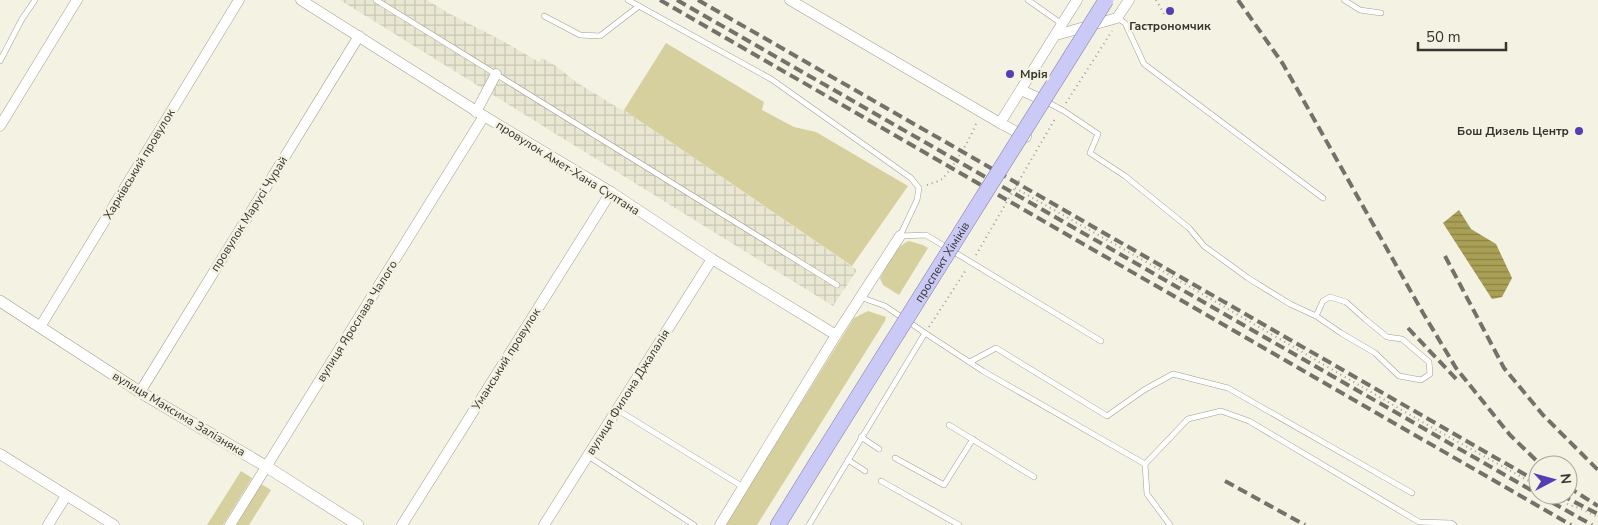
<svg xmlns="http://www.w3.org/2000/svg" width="1598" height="525" font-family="'Nunito Sans',sans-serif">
	<defs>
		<pattern id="industrial-grid" width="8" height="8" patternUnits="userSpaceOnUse" patternTransform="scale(1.25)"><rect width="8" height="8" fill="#e9e7d2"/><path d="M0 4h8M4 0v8" fill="none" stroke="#c8c7b5"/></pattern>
		<pattern id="water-rules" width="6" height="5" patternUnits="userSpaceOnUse" patternTransform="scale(1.25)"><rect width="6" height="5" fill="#a99f55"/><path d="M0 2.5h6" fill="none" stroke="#8a8247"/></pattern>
	</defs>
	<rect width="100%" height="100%" fill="#f4f2e3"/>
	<polygon fill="url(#industrial-grid)" points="340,0 427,0 450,14 501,40 539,62 542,58 556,66 576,82 620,109 624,110 857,270 833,306"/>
	<g fill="#d6d09f">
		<polygon points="666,43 764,102 762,110 794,127 816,132 908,186 852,266 624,110"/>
		<path d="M909,241L923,245L928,248L899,295L883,285L880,278C888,265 895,246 909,241Z"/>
		<polygon points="868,311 886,317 885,321 757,525 725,525 854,318"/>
		<polygon points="241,471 252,478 223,525 207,525"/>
		<polygon points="261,484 271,490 249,525 235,525"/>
	</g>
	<polygon fill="url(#water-rules)" points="1459,210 1471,229 1496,244 1512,278 1502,297 1492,299 1443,223"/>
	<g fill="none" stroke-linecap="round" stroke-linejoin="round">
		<defs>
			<g id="service">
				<polyline points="376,0 837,285"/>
				<polyline points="628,0 771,79 911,178 919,188 917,200 900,236 926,235 1101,341"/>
				<polyline points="1028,0 1062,24"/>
				<polyline points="1344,0 1360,10 1381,13"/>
				<polyline points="544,16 580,35 600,36 639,6"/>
				<polyline points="1117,18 1125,23 1144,64 1323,198"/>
				<polyline points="0,61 22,19 35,0"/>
				<polyline points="1047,102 1064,111 1098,134 1090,153 1125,176 1189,228 1204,246 1248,278 1290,304 1316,316 1341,333 1375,353 1399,376 1421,380 1430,374 1429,362 1402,339 1387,337 1365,319 1346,302 1330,297 1323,301 1316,316"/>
				<polyline points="925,333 983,371 1145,464"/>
				<polyline points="970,362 996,348 1107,416 1144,390 1173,374 1228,388 1412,493"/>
				<polyline points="616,409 743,487"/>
				<polyline points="949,425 1034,477"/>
				<polyline points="861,437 879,449"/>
				<polyline points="588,456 694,525"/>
				<polyline points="895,458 944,485 973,439"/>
				<polyline points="848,460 865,471"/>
				<polyline points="881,481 959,525"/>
				<polyline points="809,525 925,333 885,306 860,297"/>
				<polyline points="1170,525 1147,494 1145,464 1188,419 1221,411 1249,421 1419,522 1451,523 1454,525"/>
			</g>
			<g id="minor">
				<polyline points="301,0 484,116 611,192 712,259 836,335"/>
				<polyline points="790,0 1000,123 1026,137 1026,136"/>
				<polyline points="1056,35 1117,18 1129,0"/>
				<polyline points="1021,90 1047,102"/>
				<polyline points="476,112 496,74"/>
				<polyline points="1000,123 1077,0"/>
				<polyline points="0,126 77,0"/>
				<polyline points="40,327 239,0"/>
				<polyline points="140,392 359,36"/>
				<polyline points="0,454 114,525"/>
				<polyline points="48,525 66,496"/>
				<polyline points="230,525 484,116"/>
				<polyline points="402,525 611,192"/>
				<polyline points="544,525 712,259"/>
				<polyline points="720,525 836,335 900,236"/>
			</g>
			<polyline id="tertiary" points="0,301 140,392 267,467 358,525"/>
			<polyline id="primary" points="778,525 820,457"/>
		</defs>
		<use href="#service" stroke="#a19f92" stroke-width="6"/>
		<use href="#minor" stroke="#a19f92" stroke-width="11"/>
		<use href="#tertiary" stroke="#a19f92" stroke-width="12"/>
		<use href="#primary" stroke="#807eac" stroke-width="16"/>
		<g stroke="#9f9d92" stroke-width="2" stroke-dasharray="1 4" stroke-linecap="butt">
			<polyline points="1156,0 1166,17"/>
			<polyline points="1066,103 1112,31"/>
			<path d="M927,185C932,183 938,182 942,179C954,167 972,136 977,121"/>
			<polyline points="1015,188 1173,277 1431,427 1538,486"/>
			<polyline points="976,255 1056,117"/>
			<polyline points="929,327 966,270"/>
			<polyline points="1555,495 1569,505 1579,508 1598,517"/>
		</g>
		<use href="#service" stroke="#fff" stroke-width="5"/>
		<use href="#minor" stroke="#fff" stroke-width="10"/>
		<use href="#tertiary" stroke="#fff" stroke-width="11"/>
		<use href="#primary" stroke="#cbc9f5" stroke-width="15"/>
		<g stroke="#737169" stroke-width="4" stroke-dasharray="10 5" stroke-linecap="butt">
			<polyline points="660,0 1571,525"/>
			<polyline points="677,0 1538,494"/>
			<polyline points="698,0 1538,482"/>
			<polyline points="1238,0 1283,64 1423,313 1456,368 1510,435 1541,465"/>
			<polyline points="1445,256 1504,368 1543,415 1598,470"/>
			<polyline points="1408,328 1459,382"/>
			<polyline points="1225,481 1305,525"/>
			<polyline points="1568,487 1598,506"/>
			<polyline points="1539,495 1592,525"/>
			<polyline points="1561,495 1598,514"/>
		</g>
		<defs>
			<g id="primary-bridge">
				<path id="s1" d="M820,457L1106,0"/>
			</g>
		</defs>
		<use href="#primary-bridge" stroke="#807eac" stroke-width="16" stroke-linecap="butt"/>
		<use href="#primary-bridge" stroke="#cbc9f5" stroke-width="15"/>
	</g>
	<g fill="#533eb6" stroke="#f4f2e3" stroke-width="2">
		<circle cx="1170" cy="11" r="5"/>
		<circle cx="1010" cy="74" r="5"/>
		<circle cx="1579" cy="131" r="5"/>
	</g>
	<g text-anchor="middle" stroke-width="5" stroke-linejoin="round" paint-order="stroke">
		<g font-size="12" font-weight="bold" fill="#36352f" stroke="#f4f2e3">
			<text x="1170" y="30">Гастрономчик</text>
			<text x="1020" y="78" text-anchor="start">Мрія</text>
			<text x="1569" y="135" text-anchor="end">Бош Дизель Центр</text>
		</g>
		<g font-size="12" fill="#36352f" stroke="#f4f2e3">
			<text transform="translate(139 164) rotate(-59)" y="4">Харківський провулок</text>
			<text transform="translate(568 168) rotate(32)" y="4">провулок Амет-Хана Султана</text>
			<text transform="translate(249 214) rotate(-58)" y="4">провулок Марусі Чурай</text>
			<text dy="4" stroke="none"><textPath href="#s1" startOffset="230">проспект Хіміків</textPath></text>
			<text transform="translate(357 321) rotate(-58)" y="4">вулиця Ярослава Чалого</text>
			<text transform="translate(506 359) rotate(-58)" y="4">Уманський провулок</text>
			<text transform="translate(628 392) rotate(-58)" y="4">вулиця Филона Джалалія</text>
			<text transform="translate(179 414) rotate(31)" y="4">вулиця Максима Залізняка</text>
		</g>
	</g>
	<g transform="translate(1553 480) rotate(84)"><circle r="24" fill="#f4f2e3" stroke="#a8a69b"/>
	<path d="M0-4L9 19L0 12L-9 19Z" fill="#533eb6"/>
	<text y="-8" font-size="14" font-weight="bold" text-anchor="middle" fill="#36352f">N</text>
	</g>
	<path d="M1418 42v8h88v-8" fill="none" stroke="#36352f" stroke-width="2.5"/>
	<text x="1426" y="42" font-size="15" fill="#36352f" stroke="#f4f2e3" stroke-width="4" paint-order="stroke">50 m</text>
</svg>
